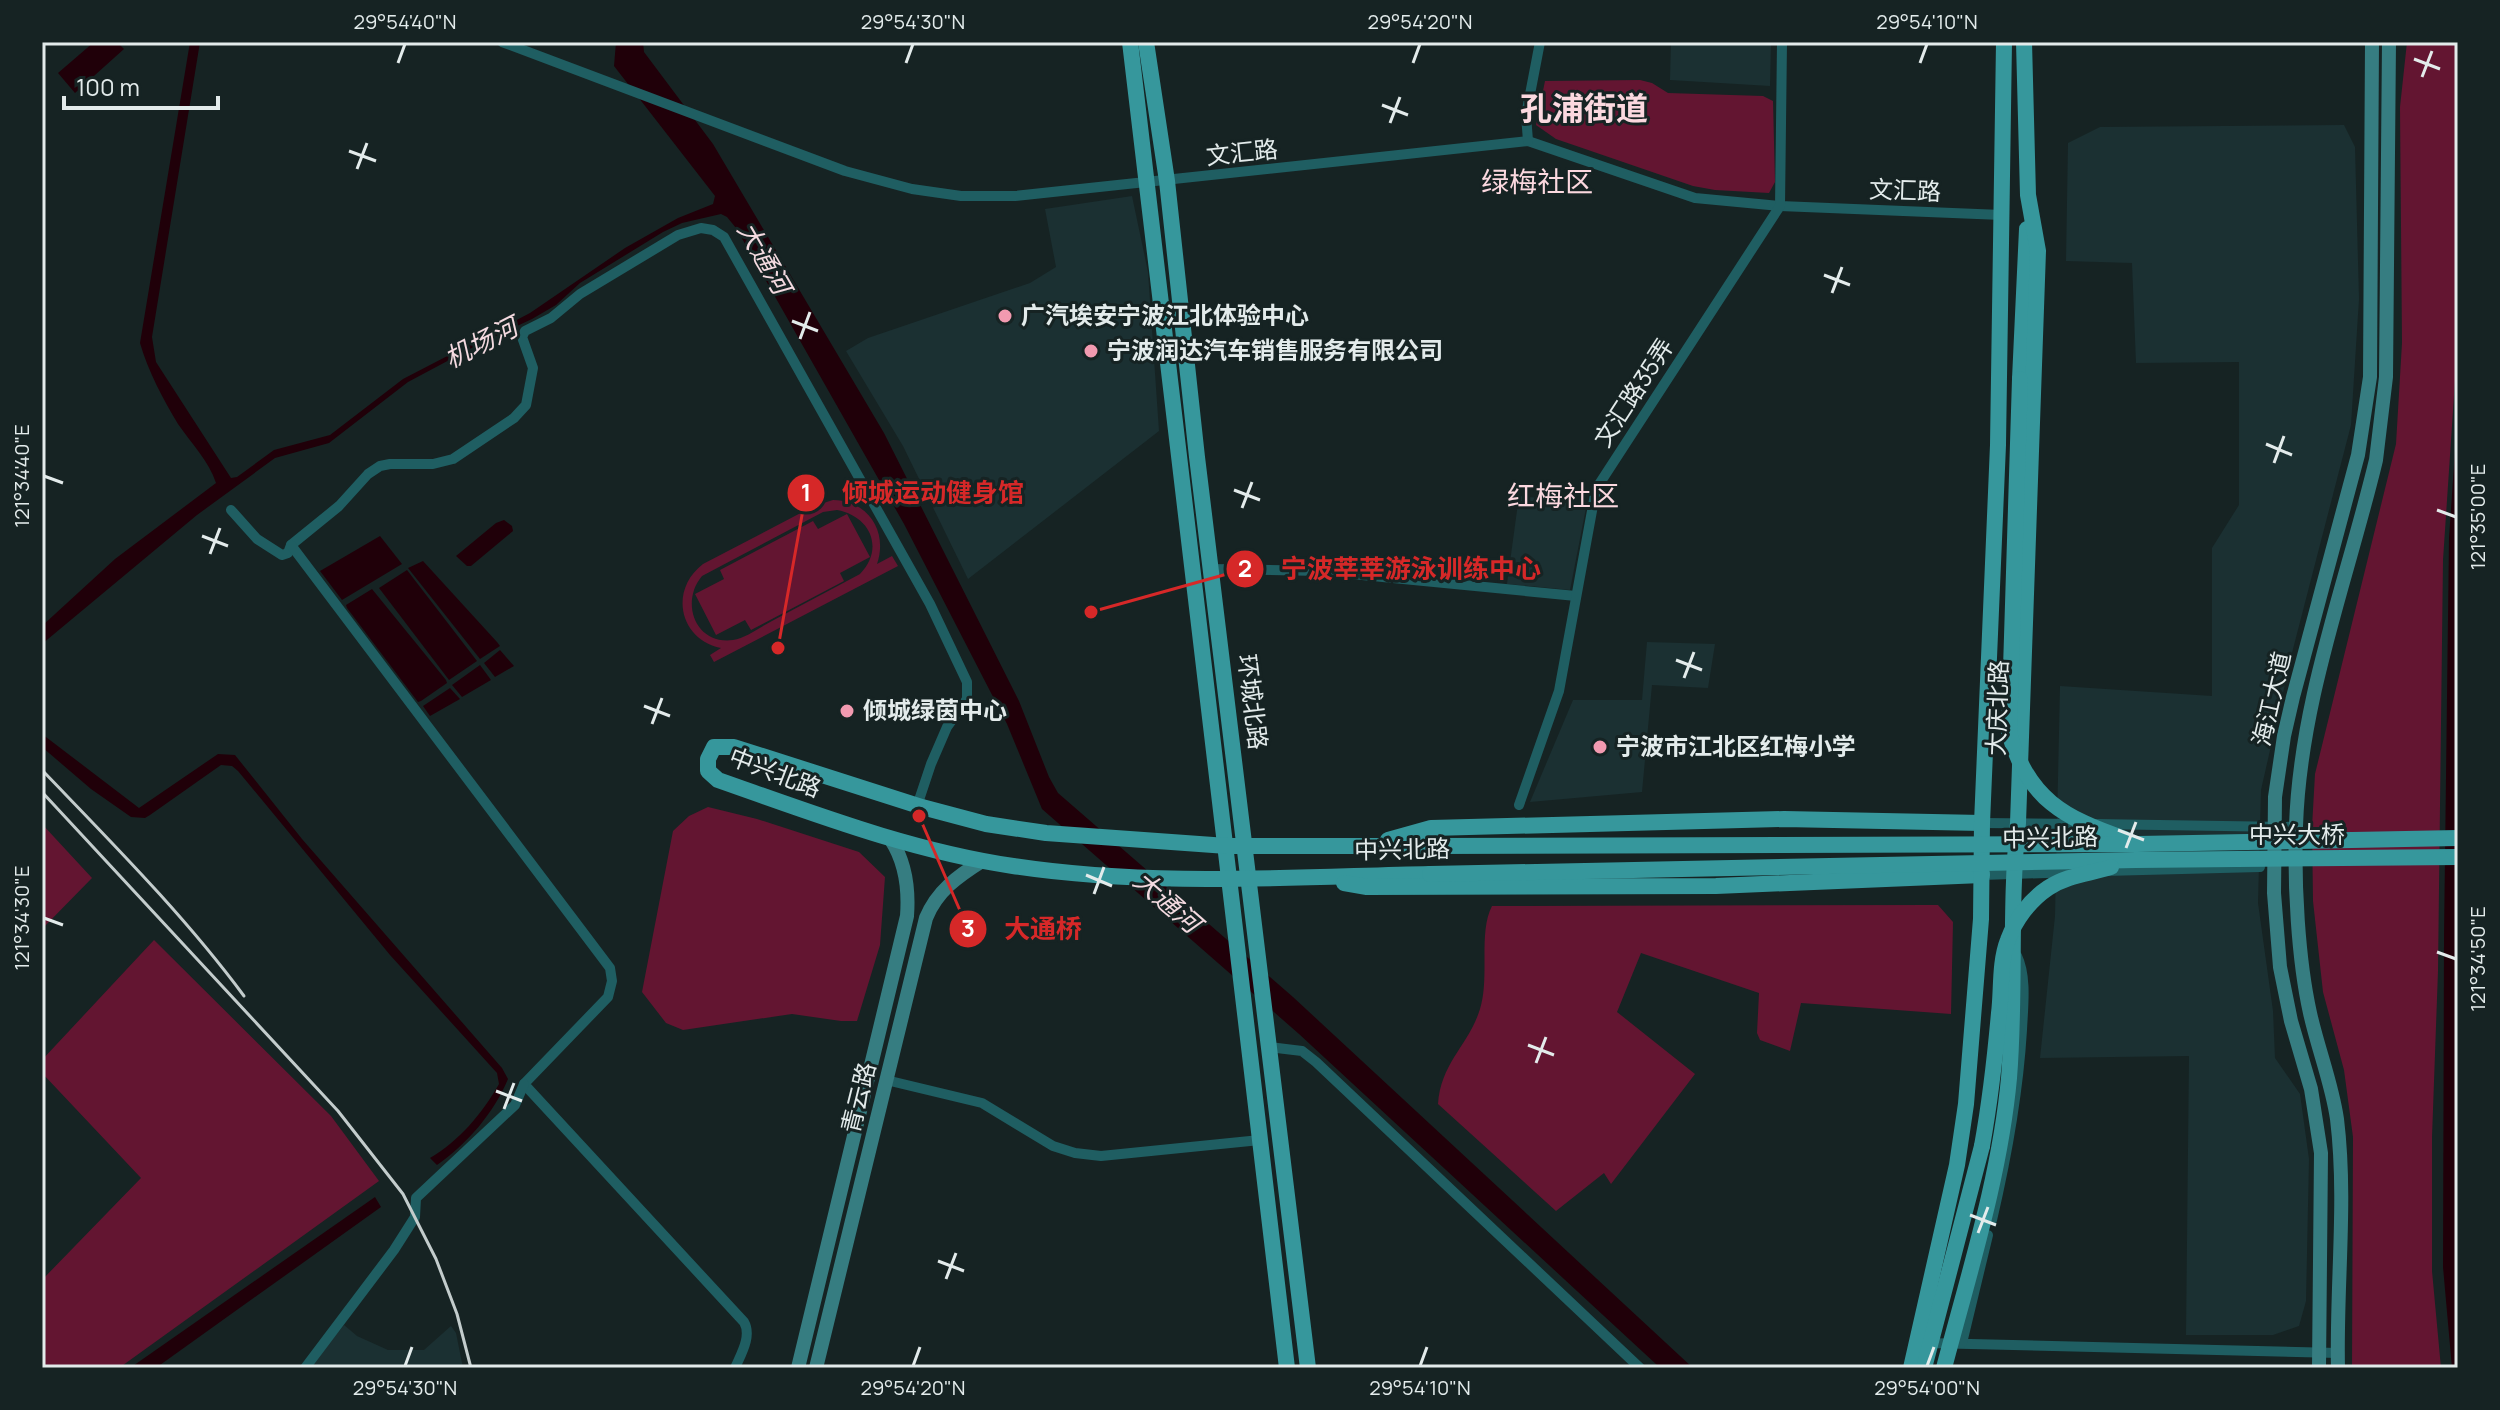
<svg xmlns="http://www.w3.org/2000/svg" width="2500" height="1410" font-family="Manrope,'Noto Sans SC',sans-serif">
	<rect width="100%" height="100%" fill="#162323"/>
	<g fill="#1b3032">
		<polygon points="1671,42 1771,42 1770,86 1670,80"/>
		<polygon points="2344,125 2355,147 2359,299 2351,425 2293,649 2261,790 2258,903 2273,1011 2275,1058 2300,1094 2309,1159 2306,1301 2299,1326 2273,1335 2186,1335 2189,1056 2040,1058 2055,916 2060,686 2212,696 2212,548 2239,505 2239,362 2136,363 2132,263 2066,261 2068,143 2100,127"/>
		<polygon points="1132,196 1148,272 1159,431 968,579 903,446 846,351 868,338 1030,283 1056,267 1045,209"/>
		<polygon points="1519,496 1587,503 1570,590 1507,584"/>
		<polygon points="1647,642 1715,644 1708,688 1652,685 1642,792 1530,802 1573,700 1642,700"/>
		<polygon points="344,1325 357,1336 388,1350 424,1350 451,1326 456,1333 463,1368 309,1368"/>
	</g>
	<g fill="#631531" fill-rule="evenodd">
		<polygon points="2407,42 2458,42 2458,336 2443,560 2438,971 2432,1137 2432,1271 2441,1368 2352,1368 2353,1137 2344,1070 2323,992 2313,901 2312,827 2315,774 2396,444 2402,343 2400,107"/>
		<polygon points="1640,80 1652,83 1668,93 1763,96 1773,101 1775,182 1769,193 1715,190 1693,186 1556,139 1536,125 1545,81"/>
		<path d="M833,500C869,501 888,532 877,564L892,556L898,566L714,662L710,655L721,648C679,639 669,590 703,564L814,506ZM837,510C870,516 885,548 860,574C831,590 801,605 772,621C760,627 746,638 733,640C695,645 680,602 702,576L823,512Z"/>
		<polygon points="847,514 870,557 840,573 844,581 751,630 745,620 716,635 695,594 724,579 720,570 813,521 818,529"/>
		<polygon points="708,807 757,819 859,852 885,877 880,945 857,1021 841,1021 792,1014 683,1030 666,1023 642,992 673,831 689,816"/>
		<polygon points="42,824 92,878 42,929"/>
		<path d="M1938,905L1953,922L1951,1014L1801,1003L1790,1051L1760,1040L1757,1033L1759,993L1641,953L1617,1012L1695,1074L1611,1184L1604,1173L1556,1211L1438,1104C1441,1062 1469,1045 1480,1009C1490,977 1478,933 1492,906Z"/>
		<polygon points="154,940 331,1116 379,1181 119,1368 42,1368 42,1280 141,1178 42,1073 42,1060"/>
	</g>
	<g fill="#200009">
		<polygon points="94,42 117,42 124,49 75,93 58,73"/>
		<path d="M190,42H200L152,337L156,362L231,478L237,477L274,450L330,435L403,379L530,313L625,248L678,218L713,204L715,196L614,66L616,42H643L644,52L713,144L884,433L1019,701L1049,777L1058,793L1293,997L1693,1368H1656L1657,1365L1299,1034L1042,809L1007,724L904,524L736,228L727,217L721,214L682,223L663,232L580,283L556,305L532,319L485,341L408,382L329,443L275,458L197,515L42,644L43,625L115,559L216,483C209,461 191,443 178,424C163,399 148,371 140,343Z"/>
		<polygon points="2458,407 2458,1368 2452,1368 2443,1267 2444,937 2449,538"/>
		<polygon points="504,520 512,526 513,531 471,566 467,566 456,556 496,523"/>
		<polygon points="380,536 402,564 342,600 320,571"/>
		<polygon points="423,561 497,642 500,646 480,659 408,568"/>
		<polygon points="407,570 477,661 449,680 379,588"/>
		<polygon points="372,589 446,680 447,683 421,701 418,702 347,608 346,605"/>
		<polygon points="500,650 514,666 495,677 484,663"/>
		<polygon points="480,665 491,680 462,697 452,685"/>
		<polygon points="450,688 460,699 430,716 423,706"/>
		<path d="M42,734L139,808L218,754L235,755L302,839L502,1068L508,1079C494,1113 467,1144 437,1165L430,1158C459,1141 482,1114 499,1084L497,1073L390,955L238,771L232,766L221,765L150,815L145,818L131,817L91,789L42,747Z"/>
		<polygon points="375,1197 381,1207 160,1365 155,1368 130,1368"/>
	</g>
	<g fill="none" stroke-linecap="round" stroke-linejoin="round">
		<g stroke="#1f5e62" stroke-width="10">
			<polyline points="502,42 845,171 912,189 961,196 1015,196 1528,141 1695,198 1780,206 2002,215"/>
			<polyline points="1528,141 1526,115 1540,42"/>
			<polyline points="231,510 257,539 282,555 288,553 291,545 339,506 368,474 380,466 390,464 433,464 453,459 514,418 526,405 533,368 522,337 525,331 551,318 580,294 678,235 701,228 713,230 724,237 930,604 967,682 967,699 947,727 931,764 917,806"/>
			<path d="M291,545L610,968L612,981L608,997L524,1084L744,1322C752,1336 741,1354 735,1368"/>
			<polyline points="1211,569 1321,571 1576,596"/>
			<polyline points="1519,805 1559,691 1596,489 1780,206 1782,42"/>
			<polyline points="1982,823 2078,824"/>
			<polyline points="2094,824 2296,827"/>
			<polyline points="2104,871 2260,867"/>
			<polyline points="1982,875 2076,872"/>
			<polyline points="1269,1047 1302,1051 1316,1062 1640,1368"/>
			<polyline points="886,1080 982,1103 1053,1146 1075,1153 1101,1156 1260,1140"/>
			<path d="M1992,1220C2007,1156 2018,1096 2022,1030C2023,1007 2027,977 2017,956"/>
			<polyline points="1928,1343 2338,1353"/>
			<polyline points="1962,1343 1988,1235"/>
			<polyline points="305,1368 394,1250 415,1217 416,1198 515,1105 524,1084"/>
		</g>
		<g stroke="#367d81" stroke-width="14">
			<path d="M798,1368L907,916C909,889 906,863 891,840"/>
			<path d="M816,1368L926,918C937,891 958,876 982,861"/>
			<polyline points="2319,1368 2321,1153 2311,1089 2291,1021 2280,967 2274,893 2275,797 2284,736 2293,697 2358,455 2370,377 2372,42"/>
			<path d="M2338,1368C2336,1286 2347,1201 2337,1119C2332,1084 2318,1049 2310,1013C2298,959 2294,882 2296,826C2300,701 2347,581 2376,460L2386,377L2389,42"/>
		</g>
		<g stroke="#36979c" stroke-width="16">
			<polyline points="1130,42 1287,1368"/>
			<polyline points="1146,42 1167,181 1197,457 1308,1368"/>
			<polyline points="2020,379 2027,229"/>
			<polyline points="1388,840 1431,828 1784,819 1982,823"/>
			<path d="M1430,874C1292,877 1151,887 1013,866C911,851 815,814 718,780L708,771V759L714,747H734L922,807L986,824L1046,833L1227,846H1433"/>
			<polyline points="1344,883 1367,887 1716,886 1982,875"/>
			<polyline points="1911,1368 1957,1165 1966,1104 1981,919 1982,823 1998,445 2004,42"/>
			<polyline points="1924,1368 1982,1146"/>
			<path d="M1944,1368C1969,1273 2000,1176 2009,1078C2016,993 2009,907 2018,823L2038,251L2028,195L2024,42"/>
		</g>
		<g stroke="#c3cccc" stroke-width="3">
			<path d="M42,770C112,843 184,915 244,996"/>
			<polyline points="42,792 338,1111 403,1194 436,1259 457,1314 471,1368"/>
		</g>
		<g stroke="#36979c" stroke-width="16">
			<path d="M2020,379L2009,733C2028,799 2064,818 2125,839"/>
			<polyline points="1433,846 2138,844 2458,838"/>
			<polyline points="1430,874 2136,860 2458,857"/>
			<path d="M1982,1146C1990,1102 1995,1058 1999,1013C2002,990 1999,963 2008,940C2015,920 2030,900 2048,888C2068,875 2089,874 2111,867"/>
		</g>
	</g>
	<path fill="none" stroke="#e3ebeb" stroke-width="3" d="M2414,59L2440,69M398,63L405,44M906,63L913,44M1413,63L1420,44M1920,63L1927,44M2422,77L2432,51M1382,105L1408,115M1390,123L1400,97M349,151L376,161M357,169L367,143M1824,275L1850,285M1832,293L1842,267M792,321L818,331M800,339L810,312M2266,444L2292,455M2274,463L2284,436M44,476L63,483M1234,490L1260,500M1242,508L1252,482M2437,510L2456,517M202,536L228,546M210,554L220,528M1676,660L1702,670M1684,678L1694,652M644,706L670,716M652,724L662,698M2118,830L2144,840M2126,848L2136,822M1086,875L1112,886M1094,894L1104,867M44,918L63,925M2437,952L2456,959M1528,1045L1554,1055M1536,1063L1546,1037M496,1091L522,1101M504,1109L514,1083M1970,1215L1996,1225M1978,1233L1988,1207M938,1261L964,1271M946,1279L956,1253M405,1366L412,1347M913,1366L920,1347M1420,1366L1427,1347M1927,1366L1934,1347"/>
	<g fill="#f29ab0" stroke="#162323" stroke-width="3">
		<circle cx="1005" cy="316" r="8"/>
		<circle cx="1091" cy="351" r="8"/>
		<circle cx="847" cy="711" r="8"/>
		<circle cx="1600" cy="747" r="8"/>
	</g>
	<g text-anchor="middle" stroke-width="6" stroke-linejoin="round" paint-order="stroke">
		<g font-size="24" fill="#e3ebeb" stroke="#162323">
			<text transform="translate(1242 153) rotate(-6)" y="8">文汇路</text>
			<text transform="translate(1905 191) rotate(2)" y="8">文汇路</text>
			<text transform="translate(1634 393) rotate(-57)" y="8">文汇路35弄</text>
			<text transform="translate(2272 699) rotate(-77)" y="8">海江大道</text>
			<text transform="translate(1252 702) rotate(83)" y="8">环城北路</text>
			<text transform="translate(1998 708) rotate(-88)" y="8">大庆北路</text>
			<text transform="translate(775 773) rotate(21)" y="8">中兴北路</text>
			<text x="2297" y="843">中兴大桥</text>
			<text transform="translate(2050 838) rotate(-1)" y="8">中兴北路</text>
			<text transform="translate(1402 850) rotate(-1)" y="8">中兴北路</text>
			<text transform="translate(859 1098) rotate(-76)" y="8">青云路</text>
		</g>
		<g font-size="24" font-weight="bold" fill="#e3ebeb" stroke="#162323" text-anchor="start">
			<text x="1021" y="324">广汽埃安宁波江北体验中心</text>
			<text x="1107" y="359">宁波润达汽车销售服务有限公司</text>
			<text x="863" y="719">倾城绿茵中心</text>
			<text x="1616" y="755">宁波市江北区红梅小学</text>
		</g>
		<g font-size="26" font-style="italic" fill="#f4dae0" stroke="#162323">
			<text transform="translate(764 258) rotate(60)" y="9">大通河</text>
			<text transform="translate(481 343) rotate(-27)" y="9">机场河</text>
			<text transform="translate(1167 902) rotate(41)" y="9">大通河</text>
		</g>
		<g font-size="28" fill="#fbd8df" stroke="#162323">
			<text x="1537" y="192">绿梅社区</text>
			<text x="1563" y="506">红梅社区</text>
		</g>
		<g font-size="32" font-weight="bold" fill="#fbd8df" stroke="#162323">
			<text x="1584" y="120">孔浦街道</text>
		</g>
	</g>
	<path fill="none" stroke="#d62828" stroke-width="3" d="M778 648L806 493M1091 612L1245 569M919 816L968 929"/>
	<g fill="#d62828" stroke="#162323" stroke-width="3">
		<circle cx="778" cy="648" r="8"/>
		<circle cx="1091" cy="612" r="8"/>
		<circle cx="919" cy="816" r="8"/>
		<circle cx="806" cy="493" r="20"/>
		<circle cx="1245" cy="569" r="20"/>
		<circle cx="968" cy="929" r="20"/>
	</g>
	<g font-size="24" text-anchor="middle" font-weight="bold" fill="#fff">
		<text x="806" y="501">1</text>
		<text x="1245" y="577">2</text>
		<text x="968" y="937">3</text>
	</g>
	<g font-size="26" text-anchor="middle" font-weight="bold" fill="#d62828" stroke="#162323" stroke-width="6" stroke-linejoin="round" paint-order="stroke">
		<text x="933" y="502">倾城运动健身馆</text>
		<text x="1411" y="578">宁波莘莘游泳训练中心</text>
		<text x="1043" y="938">大通桥</text>
	</g>
	<rect width="2500" height="1410" fill="none" stroke="#162323" stroke-width="88"/>
	<path d="M64 96v12h154v-12" fill="none" stroke="#e3ebeb" stroke-width="4"/>
	<text x="76" y="96" font-size="24" fill="#e3ebeb" stroke="#162323" stroke-width="6" paint-order="stroke">100 m</text>
	<rect x="44" y="44" width="2412" height="1322" fill="none" stroke="#e3ebeb" stroke-width="3"/>
	<g font-size="20" text-anchor="middle" fill="#e3ebeb">
		<text x="405" y="29">29°54'40"N</text>
		<text x="913" y="29">29°54'30"N</text>
		<text x="1420" y="29">29°54'20"N</text>
		<text x="1927" y="29">29°54'10"N</text>
		<text transform="translate(22 476) rotate(-90)" y="7">121°34'40"E</text>
		<text transform="translate(2478 517) rotate(-90)" y="7">121°35'00"E</text>
		<text transform="translate(22 918) rotate(-90)" y="7">121°34'30"E</text>
		<text transform="translate(2478 959) rotate(-90)" y="7">121°34'50"E</text>
		<text x="405" y="1395">29°54'30"N</text>
		<text x="913" y="1395">29°54'20"N</text>
		<text x="1420" y="1395">29°54'10"N</text>
		<text x="1927" y="1395">29°54'00"N</text>
	</g>
</svg>
